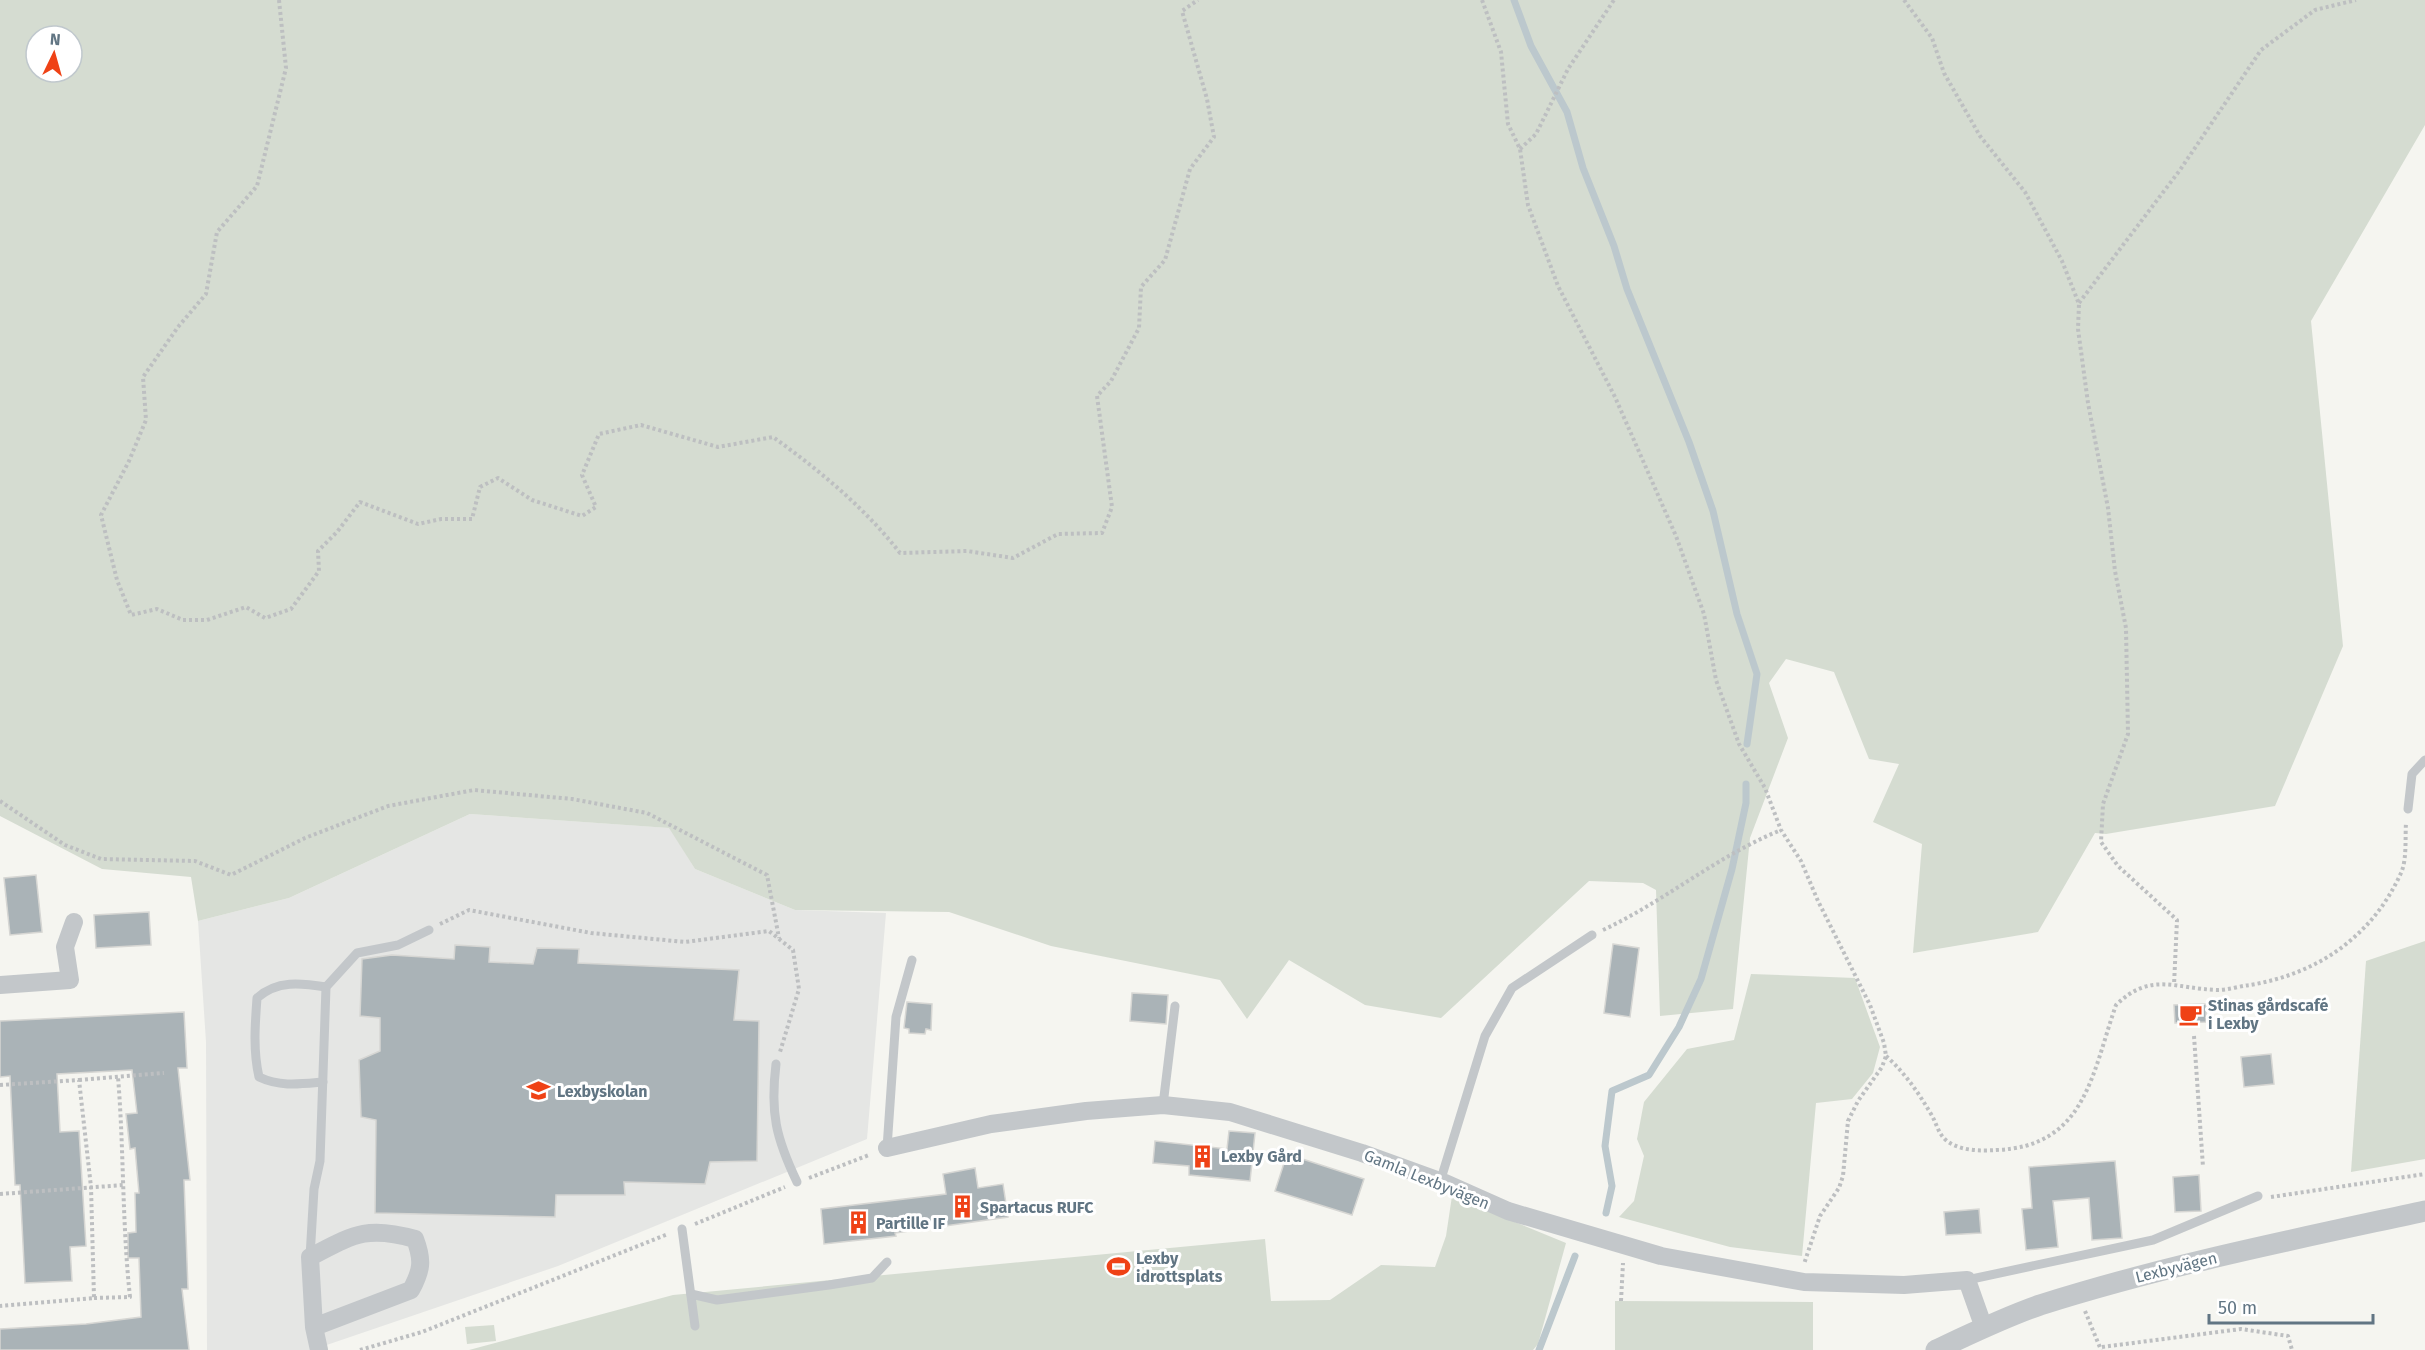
<svg xmlns="http://www.w3.org/2000/svg" width="2425" height="1350" font-family="'Fira Sans',sans-serif">
	<rect width="100%" height="100%" fill="#f5f5f0"/>
	<polygon fill="#e5e6e4" points="470,814 670,828 695,869 795,910 886,913 867,1139 558,1266 312,1350 207,1350 206,1042 198,921 289,898"/>
	<g fill="#d5dcd1" fill-rule="evenodd">
		<path d="M0,0H2425V125L2311,321L2343,646L2275,806L2106,834L2095,833L2038,932L1913,953L1922,844L1873,822L1899,764L1869,759L1834,672L1786,659L1769,683L1788,738L1750,838L1733,1009L1660,1016L1656,890L1643,883L1589,881L1441,1018L1365,1005L1289,960L1247,1019L1220,980L1051,946L949,912L795,910L695,869L669,828L470,814L289,898L198,921L191,877L102,869L0,816ZM36,36H72V72H36Z"/>
		<polygon points="2425,941 2425,1159 2351,1172 2366,961"/>
		<polygon points="1751,974 1855,978 1880,1047 1873,1073 1852,1099 1816,1103 1802,1256 1730,1247 1619,1217 1634,1201 1644,1156 1637,1139 1644,1102 1687,1049 1734,1040"/>
		<polygon points="1452,1196 1566,1243 1538,1344 1533,1350 469,1350 673,1295 1265,1239 1271,1301 1330,1300 1381,1265 1435,1267 1446,1236"/>
		<polygon points="1615,1301 1813,1302 1813,1350 1615,1350"/>
		<polygon points="494,1325 496,1341 467,1344 465,1327"/>
	</g>
	<g fill="none" stroke-linecap="round" stroke-linejoin="round">
		<g stroke="#bcc8cd" stroke-width="7">
			<polyline points="1514,0 1531,46 1567,112 1583,168 1614,246 1627,289 1689,442 1713,511 1737,614 1757,674 1747,744"/>
			<polyline points="1606,1213 1612,1186 1605,1146 1612,1091 1649,1075 1679,1027 1701,979 1732,869 1746,803 1746,784"/>
			<polyline points="1539,1350 1575,1256"/>
		</g>
	</g>
	<g fill="#aab3b7" stroke="#d6d6d3" stroke-width="1.5">
		<polygon points="36,875 42,932 10,935 4,878"/>
		<polygon points="149,912 151,945 96,948 94,915"/>
		<polygon points="1613,944 1639,948 1630,1017 1604,1013"/>
		<polygon points="455,945 490,947 489,962 533,964 537,948 579,949 578,963 739,970 734,1020 759,1021 757,1161 710,1162 705,1184 624,1182 625,1195 556,1195 555,1217 375,1213 376,1120 361,1117 359,1060 380,1051 380,1018 360,1016 362,959 392,955 454,959"/>
		<polygon points="1132,993 1168,995 1166,1024 1130,1021"/>
		<polygon points="907,1002 932,1004 931,1030 926,1029 925,1034 909,1033 909,1029 904,1028"/>
		<polygon points="2206,1004 2206,1022 2175,1023 2174,1005"/>
		<polygon points="184,1012 187,1068 178,1068 190,1180 184,1180 188,1289 182,1289 189,1350 0,1350 0,1329 86,1324 141,1317 139,1258 128,1258 128,1233 136,1232 135,1193 139,1193 135,1148 130,1149 126,1114 137,1113 132,1070 57,1074 60,1132 79,1131 86,1246 70,1247 72,1281 25,1283 20,1185 15,1185 10,1076 0,1077 0,1021"/>
		<polygon points="2271,1054 2274,1084 2244,1087 2241,1057"/>
		<polygon points="1229,1131 1255,1133 1250,1181 1189,1175 1189,1166 1153,1163 1155,1141 1227,1149"/>
		<polygon points="1287,1154 1364,1179 1352,1215 1275,1191"/>
		<polygon points="2115,1161 2122,1238 2092,1240 2089,1198 2053,1201 2058,1247 2026,1250 2022,1209 2032,1208 2029,1167"/>
		<polygon points="975,1168 978,1188 1003,1184 1008,1217 895,1233 896,1236 824,1244 821,1209 946,1194 943,1174"/>
		<polygon points="2199,1175 2201,1211 2175,1212 2173,1177"/>
		<polygon points="1979,1209 1981,1233 1946,1235 1944,1212"/>
	</g>
	<g fill="none" stroke-linecap="round" stroke-linejoin="round">
		<g stroke="#bdbfc1" stroke-width="4" stroke-dasharray="3 3" stroke-linecap="butt">
			<path d="M279,0L286,68L257,186L217,232L206,294L178,327L143,377L146,420L129,461L101,515L117,580L131,615L157,609L183,620H207L246,607L265,618L291,609L319,571L318,551L337,532L360,502L418,524L441,519H472L480,487L498,478L532,500L582,516L596,507L582,475L599,434L641,425L718,447L773,437C819,470 865,508 900,553L967,551L1013,558L1058,534L1102,533L1112,507L1097,396L1111,381L1139,328L1141,287L1165,260L1190,169L1214,137L1207,99L1182,11L1198,0"/>
			<polyline points="1482,0 1501,52 1508,124 1520,149 1528,205 1558,286 1615,397 1676,536 1704,614 1716,680 1739,744 1765,788 1781,830 1801,861 1818,901 1870,1005 1884,1043 1886,1056 1882,1067 1858,1101 1848,1121 1843,1176 1839,1188 1820,1216 1804,1264"/>
			<polyline points="1904,0 1932,38 1944,73 1980,136 2025,192 2062,261 2079,304 2078,329 2088,403 2108,508 2115,571 2126,628 2128,734 2103,804 2101,842 2118,866 2177,920 2174,985"/>
			<polyline points="1520,149 1536,134 1568,69 1614,0"/>
			<polyline points="2079,303 2180,170 2261,50 2315,10 2356,0"/>
			<polyline points="0,801 65,845 101,859 195,861 231,875 305,838 388,806 474,790 572,799 647,813 767,875 779,938"/>
			<polyline points="440,924 469,910 591,933 685,942 769,931 793,950 799,989 780,1052"/>
			<path d="M1603,930C1665,901 1717,856 1781,830"/>
			<polyline points="2194,1036 2203,1167"/>
			<path d="M1886,1056C1905,1073 1918,1092 1931,1114C1937,1124 1938,1134 1947,1141C1960,1151 1981,1151 1996,1150C2086,1147 2092,1073 2116,1005C2151,971 2175,989 2218,990C2228,990 2240,986 2250,985C2317,974 2372,937 2401,873C2407,860 2405,838 2406,823"/>
			<polyline points="79,1080 164,1073"/>
			<polyline points="0,1085 79,1080 91,1187 94,1298 0,1306"/>
			<polyline points="809,1178 869,1155"/>
			<polyline points="0,1194 124,1185"/>
			<polyline points="2271,1197 2425,1174"/>
			<polyline points="695,1224 785,1187"/>
			<path d="M94,1298L130,1297C122,1223 124,1150 118,1077"/>
			<polyline points="1621,1301 1623,1263"/>
			<polyline points="2085,1311 2101,1350"/>
			<polyline points="2102,1347 2241,1329 2288,1336 2292,1350"/>
			<polyline points="360,1350 422,1332 668,1234"/>
		</g>
		<g stroke="#c3c7ca" stroke-width="9">
			<polyline points="2408,809 2412,774 2425,760"/>
			<path d="M776,1064C770,1113 776,1138 797,1182"/>
			<path d="M323,1082C300,1084 280,1087 259,1077C253,1051 255,1025 257,998C277,980 301,983 326,987"/>
			<polyline points="1163,1105 1175,1006"/>
			<polyline points="887,1148 896,1017 912,960"/>
			<polyline points="1440,1182 1485,1036 1512,988 1592,935"/>
			<polyline points="682,1229 695,1326"/>
			<polyline points="310,1257 314,1189 320,1161 326,987 357,953 398,945 429,930"/>
			<polyline points="1967,1280 2153,1240 2258,1196"/>
			<polyline points="691,1294 717,1300 829,1285 872,1278 887,1262"/>
		</g>
		<g stroke="#c3c7ca" stroke-width="18">
			<polyline points="0,985 70,980 65,947 74,922"/>
			<polyline points="887,1148 991,1124 1086,1111 1163,1105 1230,1112 1362,1153 1445,1183 1508,1211 1661,1256 1804,1282 1904,1285 1967,1280 1984,1328"/>
			<path d="M314,1327L411,1290C422,1270 423,1260 415,1239C366,1225 353,1235 310,1257L314,1327L319,1350"/>
		</g>
		<path stroke="#c3c7ca" stroke-width="21" d="M1936,1350C1970,1334 2005,1317 2040,1305C2166,1265 2296,1239 2425,1211"/>
	</g>
	<defs>
		<symbol id="cafe-bare" viewBox="-9 -9 18 18"><path d="M-5.5-4.5H6V0H3Q3 3.5 0 3.5H-2.5Q-5.5 3.5-5.5 0ZM3-3.2v2h1.7v-2ZM-6 4.5H4V6H-6Z" fill="#ef4216" stroke="#fff" stroke-width="2.5" paint-order="stroke"/></symbol>
		<symbol id="school-bare" viewBox="-9 -9 18 18"><path d="M0-5L7-2L0 1L-7-2ZM-4 1L0 2.5L4 1V4Q0 6-4 4Z" fill="#ef4216" stroke="#fff" stroke-width="2.5" paint-order="stroke"/></symbol>
		<symbol id="building-bare" viewBox="-9 -9 18 18"><path d="M-4-6H4V6H1V3H-1V6H-4ZM-2.5-4.3h1.7v1.8h-1.7ZM.8-4.3h1.7v1.8H.8ZM-2.5-1h1.7V.8h-1.7ZM.8-1h1.7V.8H.8Z" fill="#ef4216" stroke="#fff" stroke-width="2.5" paint-order="stroke"/></symbol>
		<symbol id="stadium-bare" viewBox="-9 -9 18 18"><path d="M0-5a6.5 5 0 1 0 0 10a6.5 5 0 1 0 0-10ZM-3.5-1.8h7v3.6h-7Z" fill="#ef4216" stroke="#fff" stroke-width="2.5" paint-order="stroke"/></symbol>
	</defs>
	<g fill-rule="evenodd">
		<use href="#cafe-bare" x="2174" y="998" width="33" height="33"/>
		<use href="#school-bare" x="522" y="1074" width="33" height="33"/>
		<use href="#building-bare" x="1186" y="1140" width="33" height="33"/>
		<use href="#building-bare" x="946" y="1190" width="33" height="33"/>
		<use href="#building-bare" x="842" y="1206" width="33" height="33"/>
		<use href="#stadium-bare" x="1102" y="1250" width="33" height="33"/>
	</g>
	<g text-anchor="middle" stroke-width="6" stroke-linejoin="round" paint-order="stroke">
		<g font-size="16" font-weight="bold" fill="#617583" stroke="#fff" text-anchor="start">
			<text x="2208" y="1011">Stinas gårdscafé<tspan x="2208" dy="18">i Lexby</tspan></text>
			<text x="557" y="1097">Lexbyskolan</text>
			<text x="1221" y="1162">Lexby Gård</text>
			<text x="980" y="1213">Spartacus RUFC</text>
			<text x="876" y="1229">Partille IF</text>
			<text x="1136" y="1264">Lexby<tspan x="1136" dy="18">idrottsplats</tspan></text>
		</g>
		<g font-size="16" fill="#617583" stroke="#fff">
			<text transform="translate(1427 1179) rotate(22)" y="6">Gamla Lexbyvägen</text>
			<text transform="translate(2176 1267) rotate(-14)" y="6">Lexbyvägen</text>
		</g>
	</g>
	<g transform="translate(54 54) rotate(5)"><circle r="28" fill="#ffffff" stroke="#c0c8cd" stroke-width="1.5"/>
	<path d="M0-4.5L10 22L0 15L-10 22Z" fill="#ef4216"/>
	<text y="-9" font-size="16" font-weight="bold" text-anchor="middle" fill="#617583">N</text>
	</g>
	<path d="M2209 1314v9h164v-9" fill="none" stroke="#617583" stroke-width="3"/>
	<text x="2218" y="1314" font-size="18" fill="#617583" stroke="#ffffff" stroke-width="4.5" paint-order="stroke">50 m</text>
</svg>
